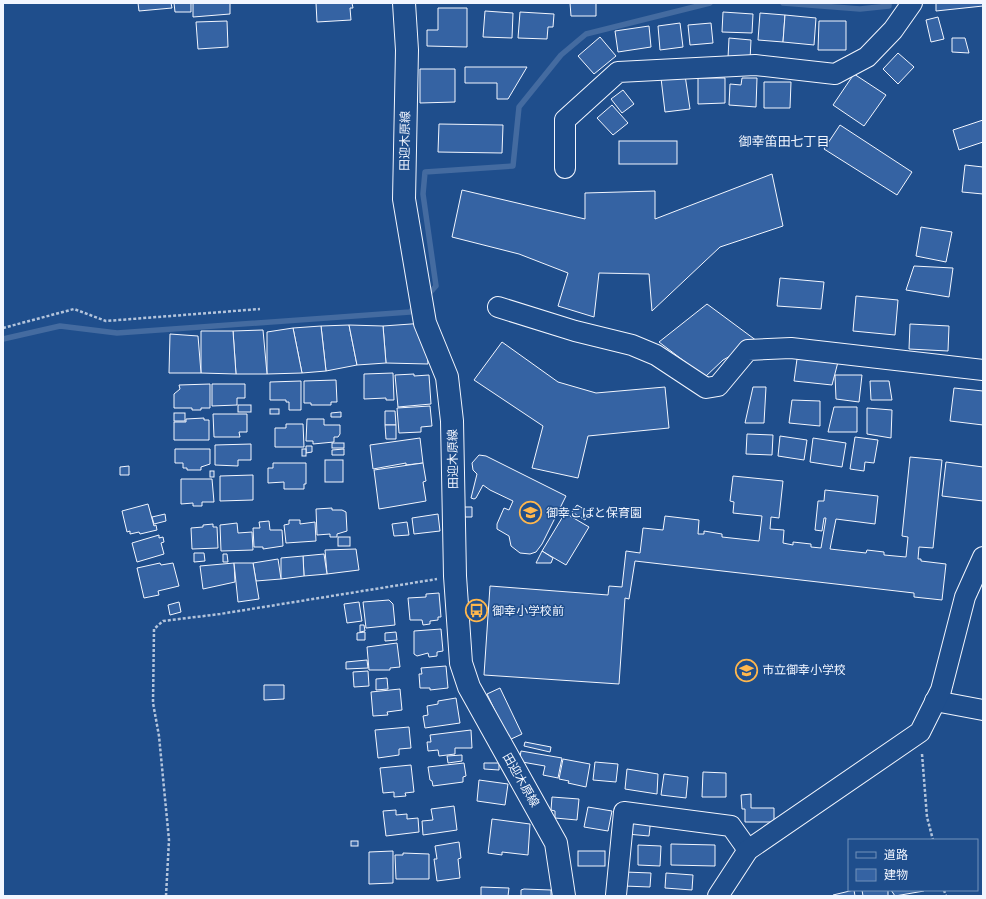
<svg xmlns="http://www.w3.org/2000/svg" width="986" height="899" font-family="Helvetica,'Noto Sans JP',sans-serif">
	<rect width="100%" height="100%" fill="#1f4e8c"/>
	<g fill="none" stroke-linecap="round" stroke-linejoin="round">
		<g stroke="#446ba0" stroke-width="5.5">
			<polyline points="783,3 860,9 889,6 889,3"/>
			<polyline points="426,297 436,286 423,194 425,172 513,166 519,107 561,55 586,34 710,3"/>
			<polyline points="3,339 60,326 117,333 410,312 417,305"/>
		</g>
	</g>
	<g fill="#3563a3" stroke="#f2f6ff">
		<polygon points="138,3 171,3 172,8 139,11"/>
		<polygon points="174,3 191,3 191,12 175,12"/>
		<polygon points="193,3 230,3 230,14 193,17"/>
		<polygon points="316,3 352,3 353,8 350,8 351,20 317,22"/>
		<polygon points="570,3 596,3 596,16 571,16"/>
		<polygon points="936,3 983,3 983,6 936,11"/>
		<polygon points="438,8 467,8 467,47 427,46 427,30 438,30"/>
		<polygon points="485,11 513,13 512,38 483,37"/>
		<polygon points="520,12 554,14 553,27 548,27 547,39 518,38"/>
		<polygon points="723,12 753,14 752,33 722,32"/>
		<polygon points="760,13 785,15 783,42 758,40"/>
		<polygon points="785,15 816,18 814,45 783,42"/>
		<polygon points="938,17 944,39 931,42 926,20"/>
		<polygon points="227,21 228,47 198,49 196,22"/>
		<polygon points="819,21 846,21 846,50 818,50"/>
		<polygon points="680,23 683,47 660,50 658,26"/>
		<polygon points="711,23 713,43 690,45 688,25"/>
		<polygon points="649,26 651,47 618,52 615,31"/>
		<polygon points="600,37 616,56 594,74 578,56"/>
		<polygon points="729,38 751,40 750,60 728,58"/>
		<polygon points="952,38 965,38 969,53 952,52"/>
		<polygon points="898,53 914,67 898,84 883,69"/>
		<polygon points="465,67 527,67 508,99 497,99 497,83 465,83"/>
		<polygon points="420,69 455,69 455,102 420,103"/>
		<polygon points="854,74 886,95 864,126 833,105"/>
		<polygon points="685,75 690,109 665,112 661,78"/>
		<polygon points="698,78 725,78 725,103 698,104"/>
		<polygon points="742,78 757,78 756,107 729,105 730,84 741,85"/>
		<polygon points="764,82 791,82 790,108 764,108"/>
		<polygon points="623,90 634,104 622,113 611,99"/>
		<polygon points="612,105 628,123 613,135 597,118"/>
		<polygon points="983,120 983,142 959,150 953,130"/>
		<polygon points="439,124 503,125 502,153 438,152"/>
		<polygon points="840,125 912,172 897,195 824,149"/>
		<rect x="619" y="141" width="58" height="23"/>
		<polygon points="965,165 983,167 983,194 962,192"/>
		<polygon points="772,174 783,226 720,247 652,311 649,274 599,273 594,317 558,306 568,273 519,254 452,237 462,190 585,219 585,193 655,191 655,219"/>
		<polygon points="921,227 952,232 946,262 916,256"/>
		<polygon points="914,266 953,268 949,297 906,290"/>
		<polygon points="780,278 824,282 821,309 777,306"/>
		<polygon points="856,296 898,300 895,335 853,331"/>
		<polygon points="707,304 757,341 723,360 705,377 659,342"/>
		<polygon points="425,323 428,364 386,363 383,326"/>
		<polygon points="910,324 949,326 948,351 909,349"/>
		<polygon points="349,325 357,365 326,371 321,326"/>
		<polygon points="349,325 383,326 386,363 357,365"/>
		<polygon points="321,326 326,371 302,373 293,328"/>
		<polygon points="293,328 302,373 267,374 267,332"/>
		<polygon points="263,330 267,374 236,374 233,331"/>
		<polygon points="201,331 233,331 236,374 201,373"/>
		<polygon points="170,334 198,336 201,373 169,373"/>
		<polygon points="502,342 558,382 596,393 665,387 669,428 588,436 578,478 532,468 543,426 474,380"/>
		<polygon points="797,359 838,362 832,385 794,381"/>
		<polygon points="393,373 394,400 386,400 386,398 364,399 364,374"/>
		<polygon points="414,374 414,376 429,375 431,404 398,407 395,375"/>
		<polygon points="835,375 862,375 859,402 836,399"/>
		<polygon points="336,380 337,402 331,402 331,405 311,405 311,403 304,403 304,381"/>
		<polygon points="301,381 301,410 289,410 289,402 286,402 286,400 270,400 270,382"/>
		<polygon points="870,381 889,381 892,400 871,400"/>
		<polygon points="210,384 210,408 201,408 201,410 192,410 192,408 174,408 174,394 180,389 179,385"/>
		<polygon points="212,384 245,384 245,398 237,398 237,405 212,406"/>
		<polygon points="753,387 766,387 764,423 745,423"/>
		<polygon points="954,388 983,391 983,425 950,421"/>
		<polygon points="792,400 820,401 820,426 789,423"/>
		<rect x="238" y="405" width="13" height="7"/>
		<polygon points="430,406 432,426 421,427 421,432 399,433 397,408"/>
		<polygon points="834,407 857,407 857,432 828,432"/>
		<polygon points="867,408 892,410 891,438 867,434"/>
		<rect x="270" y="409" width="9" height="5"/>
		<polygon points="385,411 395,411 396,425 385,425"/>
		<polygon points="341,412 341,417 331,417 331,413"/>
		<rect x="174" y="413" width="11" height="8"/>
		<polygon points="213,414 247,414 247,432 239,432 240,437 214,437"/>
		<polygon points="204,418 204,420 209,420 209,440 174,440 174,422 186,422 186,419"/>
		<polygon points="307,419 324,419 324,425 340,425 340,434 338,437 334,437 334,442 313,444 313,441 306,441"/>
		<polygon points="286,424 303,424 304,447 275,447 275,428 286,428"/>
		<polygon points="385,425 396,425 396,439 386,439"/>
		<polygon points="747,434 773,435 772,455 746,454"/>
		<polygon points="780,436 807,440 804,460 778,456"/>
		<polygon points="855,437 878,440 874,463 865,462 864,471 850,469"/>
		<polygon points="420,438 423,463 406,465 406,463 373,469 370,445"/>
		<polygon points="813,438 846,443 842,467 810,462"/>
		<rect x="332" y="443" width="12" height="5"/>
		<polygon points="251,444 251,460 238,460 238,466 215,465 215,445"/>
		<polygon points="306,446 312,446 312,452 306,453"/>
		<polygon points="175,449 210,449 210,464 201,467 201,470 187,470 187,468 183,468 183,463 175,463"/>
		<rect x="302" y="449" width="4" height="7"/>
		<polygon points="344,449 344,455 332,455 332,450"/>
		<polygon points="479,455 486,456 566,496 542,544 536,552 530,554 520,553 511,546 509,536 497,529 497,524 504,508 509,510 513,501 490,490 483,485 476,498 474,499 471,498 477,474 473,470 472,463"/>
		<polygon points="910,457 942,460 933,548 919,547 918,559 921,559 921,561 946,564 942,600 914,597 914,593 635,561 629,599 625,598 619,684 484,675 490,586 608,595 609,586 622,587 626,551 640,553 643,528 663,530 665,516 699,520 698,534 704,534 704,531 722,534 722,537 759,541 762,516 733,513 734,502 730,501 733,476 783,481 779,518 771,517 770,529 784,530 783,543 793,545 793,542 811,544 811,547 821,548 826,518 824,518 822,531 815,530 818,501 824,501 825,490 878,496 875,524 836,519 830,549 866,553 867,550 884,552 884,555 906,557 908,537 902,536"/>
		<rect x="325" y="460" width="18" height="22"/>
		<polygon points="946,462 983,467 983,501 942,496"/>
		<polygon points="273,463 306,463 306,484 304,484 304,489 284,489 284,482 268,483 268,468 273,468"/>
		<polygon points="423,463 426,481 423,482 426,501 379,509 374,470"/>
		<polygon points="129,466 129,475 120,475 120,467"/>
		<rect x="210" y="471" width="4" height="6"/>
		<polygon points="253,475 253,500 220,501 220,476"/>
		<polygon points="181,479 212,479 214,502 202,502 202,506 193,506 193,503 181,504"/>
		<polygon points="148,504 154,526 156,525 157,530 140,534 139,532 130,534 130,531 127,532 122,511"/>
		<polygon points="577,505 589,512 585,520 572,512"/>
		<polygon points="464,507 472,507 472,517 465,517"/>
		<polygon points="332,508 332,510 342,510 346,512 347,531 337,534 337,537 330,537 330,534 317,535 316,509"/>
		<polygon points="565,513 589,527 566,565 542,551"/>
		<polygon points="165,514 166,521 154,524 152,517"/>
		<polygon points="438,514 440,531 414,534 412,518"/>
		<polygon points="289,520 300,520 300,524 315,522 316,541 286,543 284,525 289,524"/>
		<polygon points="269,521 270,530 282,530 283,546 263,549 263,547 254,547 253,528 260,528 259,522"/>
		<polygon points="407,522 409,535 394,536 392,524"/>
		<polygon points="237,523 238,533 252,532 253,550 221,551 220,525"/>
		<polygon points="213,524 213,527 217,527 218,548 192,549 191,528 203,527 203,525"/>
		<polygon points="159,535 159,538 163,537 164,542 161,543 164,554 137,562 132,543"/>
		<rect x="338" y="537" width="12" height="9"/>
		<polygon points="356,549 359,570 327,574 325,550"/>
		<polygon points="542,551 553,558 551,563 536,563"/>
		<polygon points="194,553 204,553 205,561 194,562"/>
		<polygon points="223,554 227,554 228,562 223,562"/>
		<polygon points="324,554 327,574 304,576 303,556"/>
		<polygon points="303,556 304,576 281,579 281,558"/>
		<polygon points="278,559 281,579 256,581 253,563"/>
		<polygon points="160,563 161,565 173,563 179,586 158,591 159,595 144,598 137,568"/>
		<polygon points="234,563 235,582 203,589 200,566"/>
		<polygon points="234,563 253,563 259,599 238,602"/>
		<polygon points="439,593 441,617 438,617 438,620 430,621 430,624 423,625 422,620 410,620 408,598 426,597 426,594"/>
		<polygon points="389,600 393,604 395,625 366,628 363,602"/>
		<polygon points="179,602 181,612 170,615 168,605"/>
		<polygon points="359,602 362,621 347,623 344,604"/>
		<polygon points="360,625 364,625 365,631 360,632"/>
		<polygon points="441,629 443,651 437,652 437,656 429,657 428,653 417,656 414,654 414,631"/>
		<polygon points="365,632 365,640 357,640 357,633"/>
		<polygon points="396,632 397,640 385,641 385,633"/>
		<polygon points="397,643 400,667 390,668 390,670 369,670 367,647"/>
		<polygon points="367,660 368,668 346,669 346,662"/>
		<polygon points="446,666 448,688 430,690 430,688 420,688 419,674 422,674 421,668"/>
		<polygon points="368,671 369,686 354,687 353,672"/>
		<polygon points="387,678 388,689 376,690 376,679"/>
		<polygon points="264,685 284,685 284,699 264,700"/>
		<polygon points="500,688 522,734 509,740 487,694"/>
		<polygon points="400,689 402,710 387,712 388,715 373,716 371,692"/>
		<polygon points="456,698 460,723 425,728 423,716 428,715 427,706 438,704 438,701"/>
		<polygon points="409,727 411,748 399,749 399,755 378,758 375,730"/>
		<polygon points="471,730 472,748 455,748 455,754 439,756 438,750 428,751 427,742 431,742 430,735"/>
		<polygon points="525,742 551,747 550,752 524,746"/>
		<polygon points="521,751 562,758 558,778 543,775 545,766 522,762 520,757"/>
		<polygon points="462,755 462,761 448,763 447,756"/>
		<polygon points="563,759 590,764 586,787 568,783 569,781 559,779"/>
		<polygon points="595,762 618,764 616,782 593,780"/>
		<polygon points="464,763 466,776 463,777 463,782 433,786 432,781 430,780 428,767"/>
		<polygon points="484,763 499,763 499,770 484,769"/>
		<polygon points="411,765 414,792 405,793 406,796 394,797 394,792 383,793 380,768"/>
		<polygon points="627,769 658,774 657,794 625,789"/>
		<polygon points="703,772 726,773 726,797 702,797"/>
		<polygon points="664,774 688,777 686,798 661,795"/>
		<polygon points="479,780 508,784 505,805 477,801"/>
		<polygon points="751,794 751,808 774,808 774,822 745,822 745,809 742,809 741,795"/>
		<polygon points="552,797 579,799 577,820 555,818 555,811 551,810"/>
		<polygon points="454,806 457,830 423,835 422,821 433,820 431,809"/>
		<polygon points="588,807 612,811 608,831 584,827"/>
		<polygon points="396,810 396,815 407,814 407,819 418,818 419,832 386,836 383,811"/>
		<polygon points="628,816 651,818 649,836 627,834"/>
		<polygon points="492,819 530,824 528,855 502,852 502,855 488,853"/>
		<rect x="351" y="841" width="7" height="5"/>
		<polygon points="459,842 461,858 458,859 460,878 437,881 434,859 437,859 435,846"/>
		<polygon points="671,844 715,845 715,866 671,865"/>
		<polygon points="638,845 661,846 660,866 638,865"/>
		<polygon points="393,851 393,883 369,884 369,852"/>
		<rect x="578" y="851" width="27" height="15"/>
		<polygon points="403,853 429,854 429,879 396,879 395,855 403,855"/>
		<polygon points="625,872 651,873 650,887 624,886"/>
		<polygon points="666,873 693,875 692,890 665,888"/>
		<polygon points="481,887 509,888 508,896 481,896"/>
		<polygon points="524,889 551,890 551,896 521,896 521,890"/>
		<polygon points="854,890 855,896 833,896 833,895"/>
		<polygon points="862,890 888,890 888,896 863,896"/>
		<polygon points="891,890 924,890 924,891 895,896"/>
	</g>
	<g fill="none" stroke-linecap="round" stroke-linejoin="round">
		<defs>
			<g id="minor">
				<polyline points="565,168 565,120 618,72 755,65 835,74 867,57 893,30 912,3"/>
				<polyline points="498,307 575,331 632,345 656,355 706,388 718,386 748,350 791,348 983,370"/>
				<polyline points="935,701 983,710"/>
				<polyline points="616,895 624,812 731,826 748,850"/>
				<polyline points="718,896 748,850 920,732 941,690 965,597 983,557"/>
			</g>
			<polyline id="major" points="404,3 407,50 404,199 425,323 447,377 452,421 455,576 461,663 469,687 556,843 564,896"/>
		</defs>
		<use href="#minor" stroke="#f2f6ff" stroke-width="22"/>
		<use href="#major" stroke="#f2f6ff" stroke-width="24"/>
		<g stroke="#b3c4dc" stroke-width="2.5" stroke-dasharray="3 2" stroke-linecap="butt">
			<polyline points="3,328 74,309 106,321 260,309"/>
			<polyline points="922,754 927,817 933,840"/>
			<polyline points="944,890 946,896"/>
			<polyline points="166,896 169,840 159,736 153,703 154,629 163,621 220,614 437,579"/>
		</g>
		<use href="#minor" stroke="#1f4e8c" stroke-width="20"/>
		<use href="#major" stroke="#1f4e8c" stroke-width="22"/>
	</g>
	<defs>
		<symbol id="school-ring" viewBox="-11 -11 22 22"><circle r="9.5" fill="#1f4e8c" stroke="#ffb74d" stroke-width="1.5"/><path d="M0-5L7-2L0 1L-7-2ZM-4 1L0 2.5L4 1V4Q0 6-4 4Z" fill="#ffb74d"/></symbol>
		<symbol id="bus-ring" viewBox="-11 -11 22 22"><circle r="9.5" fill="#1f4e8c" stroke="#ffb74d" stroke-width="1.5"/><path d="M-5-6H5V4H4V6H2V4H-2V6H-4V4H-5ZM-3.5-4V0h7V-4ZM-3.5 1.2v1.5H-2V1.2ZM2 1.2v1.5H3.5V1.2Z" fill="#ffb74d"/></symbol>
	</defs>
	<g fill-rule="evenodd">
		<use href="#school-ring" x="518" y="500" width="25" height="25"/>
		<use href="#bus-ring" x="464" y="598" width="25" height="25"/>
		<use href="#school-ring" x="734" y="658" width="25" height="25"/>
	</g>
	<g text-anchor="middle" stroke-width="3" stroke-linejoin="round" paint-order="stroke">
		<g font-size="12" fill="#f2f6ff" stroke="#1f4e8c">
			<text transform="translate(405 141) rotate(-89)" y="4">田迎木原線</text>
			<text transform="translate(453 459) rotate(-91)" y="4">田迎木原線</text>
			<text transform="translate(521 780) rotate(60)" y="4">田迎木原線</text>
		</g>
		<g font-size="12" fill="#f2f6ff" stroke="#1f4e8c" text-anchor="start">
			<text x="546" y="517">御幸こばと保育園</text>
			<text x="492" y="615">御幸小学校前</text>
			<text x="762" y="674">市立御幸小学校</text>
		</g>
		<g font-size="13" fill="#f2f6ff" stroke="#1f4e8c">
			<text x="784" y="146">御幸笛田七丁目</text>
		</g>
	</g>
	<rect width="986" height="899" fill="none" stroke="#f2f6ff" stroke-width="8"/>
	<rect x="848" y="839" width="130" height="52" fill="#1f4e8c" stroke="#7391ba"/>
	<rect x="856" y="852" width="20" height="6" fill="#1f4e8c" stroke="#7391ba"/>
	<text x="884" y="859" font-size="12" fill="#f2f6ff">道路</text>
	<rect x="856" y="869" width="20" height="12" fill="#3563a3" stroke="#7391ba"/>
	<text x="884" y="879" font-size="12" fill="#f2f6ff">建物</text>
</svg>
